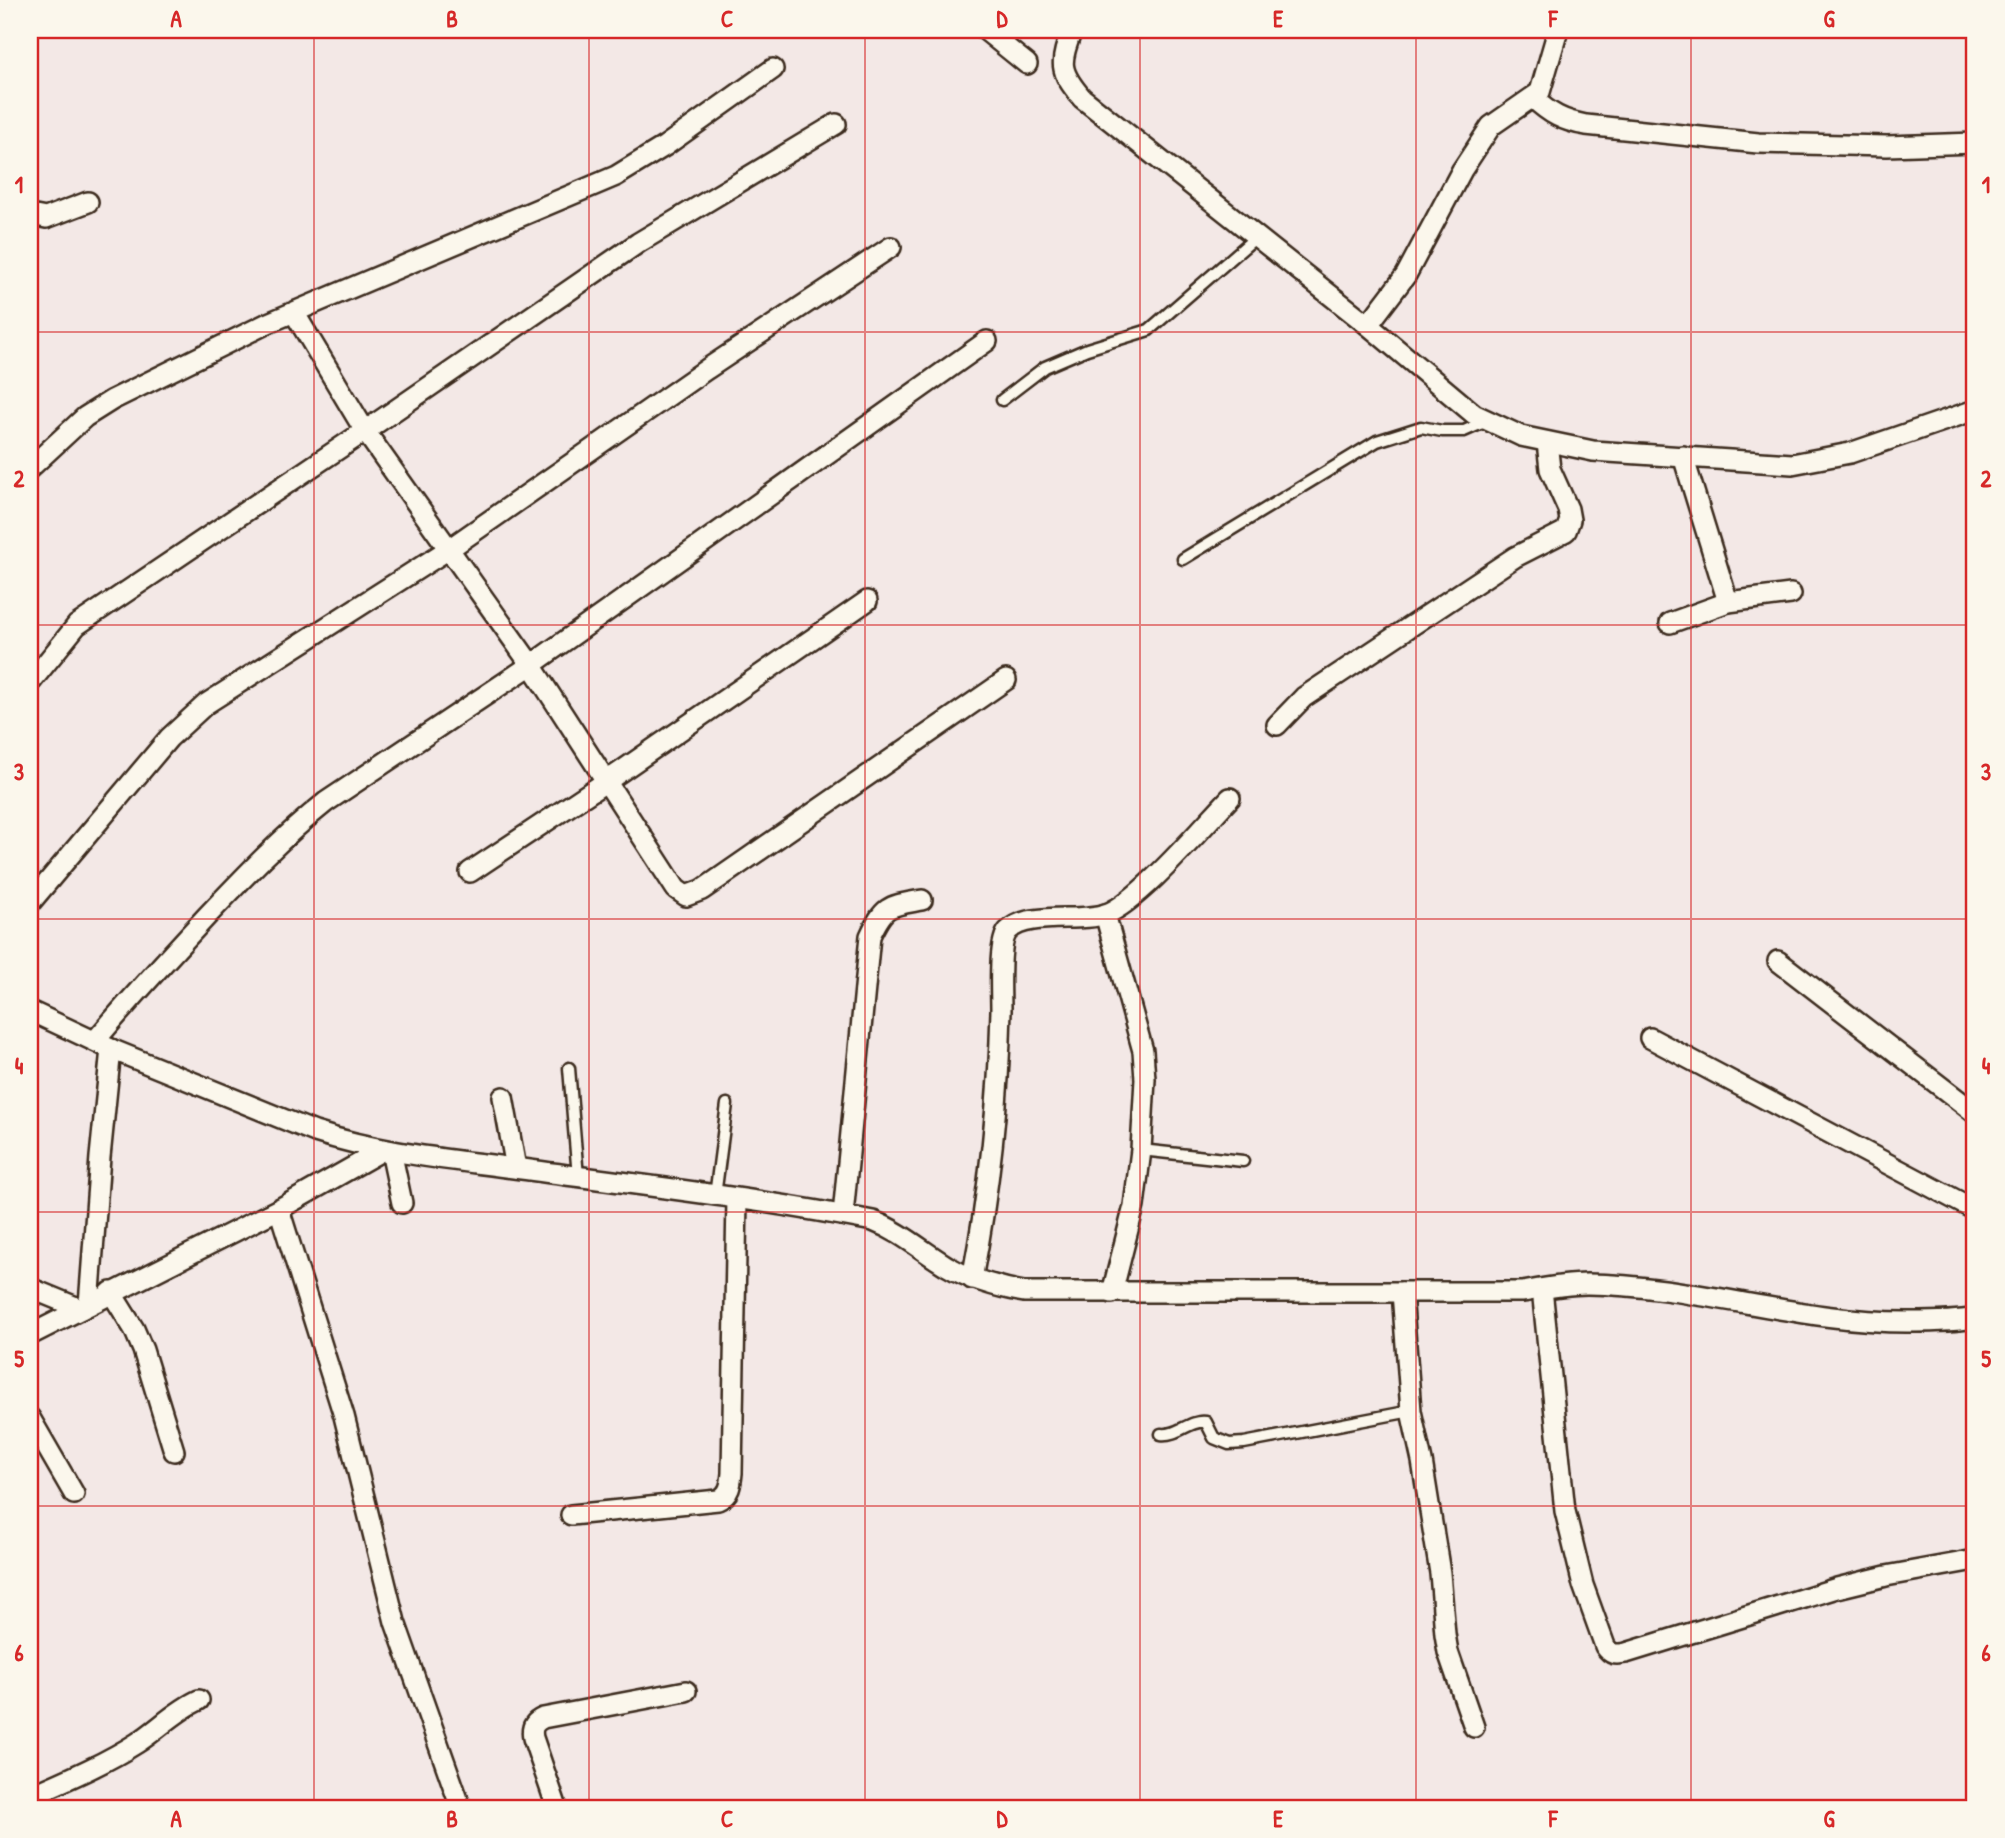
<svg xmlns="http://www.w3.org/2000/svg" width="2005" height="1838" font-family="'Patrick Hand',sans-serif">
	<rect width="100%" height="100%" fill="#f3e8e6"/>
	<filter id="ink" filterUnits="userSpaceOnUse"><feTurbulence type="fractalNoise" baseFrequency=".0143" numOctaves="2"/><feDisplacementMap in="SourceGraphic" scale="14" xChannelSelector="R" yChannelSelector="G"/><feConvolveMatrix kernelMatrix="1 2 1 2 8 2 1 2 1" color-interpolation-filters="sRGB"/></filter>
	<g filter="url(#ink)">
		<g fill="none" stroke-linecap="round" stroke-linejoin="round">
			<defs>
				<g id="lane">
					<polyline points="1002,400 1045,367 1087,349 1149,330 1256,237"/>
					<polyline points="1183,559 1377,441 1421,427 1442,431 1464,431 1487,421"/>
					<polyline points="569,1068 578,1177"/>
					<polyline points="1141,1150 1243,1161"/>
					<polyline points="715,1196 727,1104"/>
					<path d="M1161,1434C1178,1436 1189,1420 1206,1422L1214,1438L1229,1444L1244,1443L1411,1411"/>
				</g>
				<g id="street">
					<polyline points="985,30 1027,64"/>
					<path d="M1072,30C1060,63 1058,70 1082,98L1368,325L1474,414L1521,436L1593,451L1792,464L1850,453L1975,410"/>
					<path d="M1533,98C1550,114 1563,121 1586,125L1758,143L1887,146L1975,143"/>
					<polyline points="30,215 46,218 88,202"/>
					<polyline points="295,314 365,431 531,665 676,889 686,896 702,890 1006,680"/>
					<polyline points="1368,325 1406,275 1462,170 1491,126 1540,92 1558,30"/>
					<polyline points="1683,456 1728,602 1791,594"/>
					<polyline points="30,468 85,417 112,400 268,323 616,176 665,146 773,69"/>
					<polyline points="1670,623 1728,602"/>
					<polyline points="30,683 77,625 365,431 638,243 836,124"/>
					<polyline points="1277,725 1304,697 1515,557 1566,531 1570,520 1568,509 1550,469 1547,442"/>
					<polyline points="470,872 607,781 867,601"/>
					<polyline points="30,903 169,738 206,704 449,549 707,369 891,247"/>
					<polyline points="1105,914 1143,1051 1145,1079 1141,1150 1134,1206 1112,1293"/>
					<polyline points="1778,961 1975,1113"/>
					<path d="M30,1011L111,1049L315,1132C380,1153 447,1159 514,1168C634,1184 754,1198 873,1221C901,1232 921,1250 947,1266C971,1280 996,1287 1024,1292H1523C1545,1288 1565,1284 1587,1284C1696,1285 1802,1323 1911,1322C1932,1322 1954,1322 1975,1318"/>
					<polyline points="1650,1038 1975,1210"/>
					<path d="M95,1041C130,999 168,958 206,917C244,877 282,837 326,802L531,665L987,341"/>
					<polyline points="503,1097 516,1168"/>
					<polyline points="391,1151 402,1203"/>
					<polyline points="279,1209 344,1416 395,1622 461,1808"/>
					<path d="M843,1215L870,936C885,904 889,906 922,900"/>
					<path d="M972,1279C989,1192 999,1098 1001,1010C1001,993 998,942 1008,931C1027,911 1080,923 1106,914C1139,902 1203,826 1230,798"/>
					<polyline points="30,1288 81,1309"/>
					<path d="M1542,1289L1565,1511L1583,1585L1605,1646C1611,1655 1615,1655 1626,1653L1837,1588L1886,1576L1975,1560"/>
					<polyline points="111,1292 134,1329 143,1350 174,1451"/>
					<polyline points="1402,1292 1411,1411 1422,1461 1440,1573 1445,1634 1448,1652 1474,1727"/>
					<polyline points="89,1305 100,1157 111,1049"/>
					<polyline points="30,1335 279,1209 383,1150"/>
					<polyline points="30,1418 74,1494"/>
					<path d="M571,1515L718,1500C730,1495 731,1484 732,1473L737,1199"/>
					<path d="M30,1796C66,1780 104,1764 137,1743C159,1729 175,1711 199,1700"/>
					<path d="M557,1808L533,1738C531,1728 534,1722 543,1718L686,1691"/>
				</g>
			</defs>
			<use href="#lane" stroke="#3b2a1e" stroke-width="15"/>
			<use href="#street" stroke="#3b2a1e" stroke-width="24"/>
			<use href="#lane" stroke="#fbf7ec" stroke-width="10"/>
			<use href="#street" stroke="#fbf7ec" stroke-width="19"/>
		</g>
	</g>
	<path fill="none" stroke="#d62828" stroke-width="2" stroke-opacity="0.55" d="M314,30V1808M589,30V1808M865,30V1808M1140,30V1808M1416,30V1808M1691,30V1808M30,332H1975M30,625H1975M30,919H1975M30,1212H1975M30,1506H1975"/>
	<rect width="2005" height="1838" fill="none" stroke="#fbf7ec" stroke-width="77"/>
	<rect x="38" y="38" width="1928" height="1762" fill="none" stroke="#d62828" stroke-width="2.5"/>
	<g font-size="23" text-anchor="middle" font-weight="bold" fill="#d62828">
		<text x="176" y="27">A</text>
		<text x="452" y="27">B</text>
		<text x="727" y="27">C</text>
		<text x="1002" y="27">D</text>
		<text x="1278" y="27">E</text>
		<text x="1553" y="27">F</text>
		<text x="1829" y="27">G</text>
		<text x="19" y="193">1</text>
		<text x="1986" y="193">1</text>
		<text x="19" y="487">2</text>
		<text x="1986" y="487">2</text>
		<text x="19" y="780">3</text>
		<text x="1986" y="780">3</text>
		<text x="19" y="1074">4</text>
		<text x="1986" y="1074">4</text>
		<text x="19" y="1367">5</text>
		<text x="1986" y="1367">5</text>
		<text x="19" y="1661">6</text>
		<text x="1986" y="1661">6</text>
		<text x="176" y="1827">A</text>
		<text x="452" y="1827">B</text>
		<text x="727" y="1827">C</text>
		<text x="1002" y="1827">D</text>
		<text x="1278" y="1827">E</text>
		<text x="1553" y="1827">F</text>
		<text x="1829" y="1827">G</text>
	</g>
</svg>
